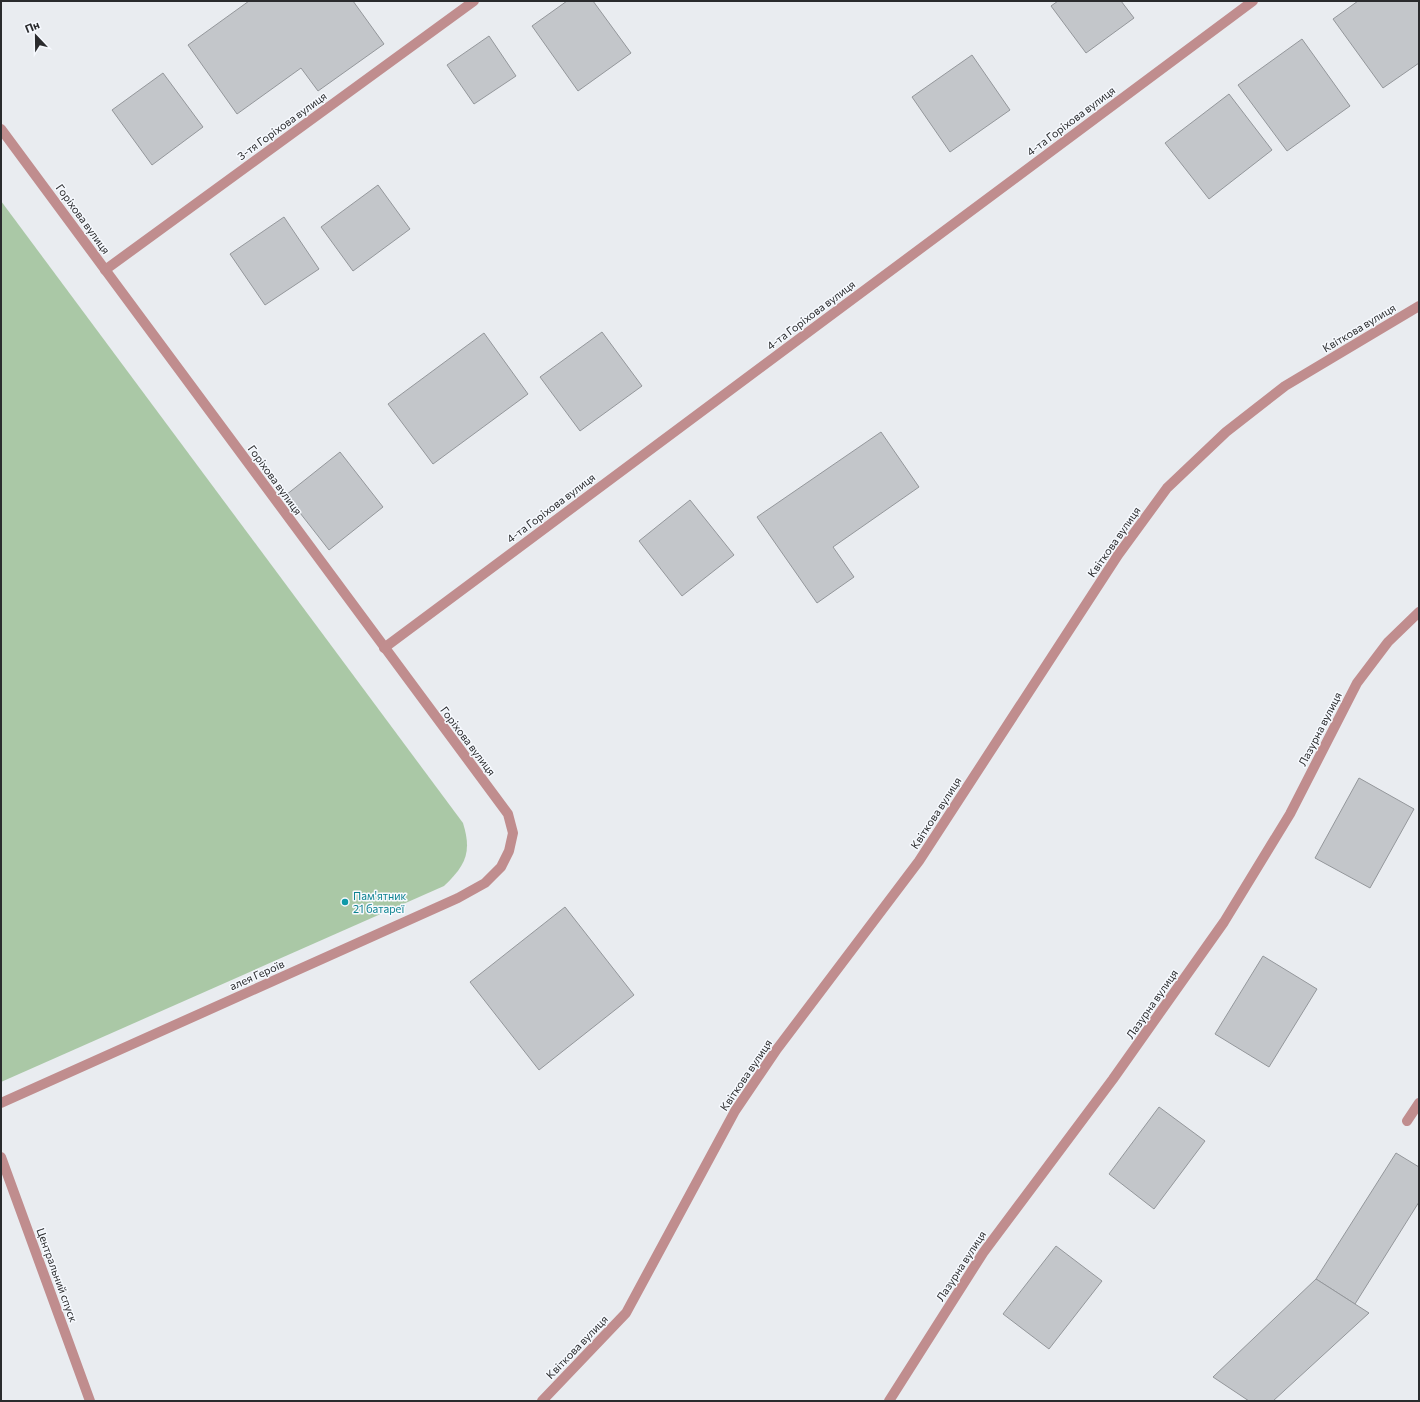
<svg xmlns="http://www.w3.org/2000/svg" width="1420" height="1402" font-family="Commissioner,sans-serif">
	<rect width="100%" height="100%" fill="#e9ecf0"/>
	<path fill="#aac8a6" d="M1,201L463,823C472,852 466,865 444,886L1,1082Z"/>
	<g fill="#c3c6ca" stroke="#94979b">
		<polygon points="249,1 353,1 384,44 318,91 301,68 237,114 188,45"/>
		<polygon points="567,1 593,1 631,53 578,91 532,26"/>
		<polygon points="1058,1 1121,1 1134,18 1086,53 1051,6"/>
		<polygon points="1358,1 1419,1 1419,63 1383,88 1333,19"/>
		<polygon points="489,36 516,76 474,104 447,65"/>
		<polygon points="1302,39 1350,106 1287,151 1238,85"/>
		<polygon points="972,55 1010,110 950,152 912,97"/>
		<polygon points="163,73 203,127 152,165 112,110"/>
		<polygon points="1229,94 1272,150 1209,199 1165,143"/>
		<polygon points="378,185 410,229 353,271 321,227"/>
		<polygon points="284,217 319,269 265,305 230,254"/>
		<polygon points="602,332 642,386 580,431 540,377"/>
		<polygon points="484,333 528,394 433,464 388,404"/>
		<polygon points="881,432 919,487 833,547 854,577 817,603 757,517"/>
		<polygon points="340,452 383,507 329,550 286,495"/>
		<polygon points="690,500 734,555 682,596 639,541"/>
		<polygon points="1359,778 1414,809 1370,888 1315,858"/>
		<polygon points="565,907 634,995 539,1070 470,982"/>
		<polygon points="1263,956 1317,989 1269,1067 1215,1034"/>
		<polygon points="1159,1107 1205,1141 1154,1209 1109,1174"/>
		<polygon points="1396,1153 1419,1167 1419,1202 1355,1304 1316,1279"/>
		<polygon points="1056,1246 1102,1281 1049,1349 1003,1314"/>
		<polygon points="1316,1279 1369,1313 1273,1401 1249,1401 1213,1377"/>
	</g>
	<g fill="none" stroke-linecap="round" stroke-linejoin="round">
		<g stroke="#c08d8e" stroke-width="10">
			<polyline points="1,129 508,814 513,833 509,851 501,867 485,883 458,898 1,1103"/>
			<polyline points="105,270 474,1"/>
			<polyline points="384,648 1253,1"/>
			<polyline points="1407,1121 1419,1103"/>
			<polyline points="1,1157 90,1401"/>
			<polyline points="542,1401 626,1313 735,1111 777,1049 919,861 1118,555 1167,488 1226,432 1285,386 1419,306"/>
			<polyline points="889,1401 983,1253 1113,1079 1224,922 1290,814 1357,683 1388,642 1419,612"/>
		</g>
	</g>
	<circle fill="#0f9aa8" stroke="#f6f9fe" stroke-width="1.5" cx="345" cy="902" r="4"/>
	<g text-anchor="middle" stroke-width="3" stroke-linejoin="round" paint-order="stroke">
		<g font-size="11" fill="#2a2b2d" stroke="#f6f9fe">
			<text transform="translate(1071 121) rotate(-37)" y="4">4-та Горіхова вулиця</text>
			<text transform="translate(282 126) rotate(-36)" y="4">3-тя Горіхова вулиця</text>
			<text transform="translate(83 219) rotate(54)" y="4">Горіхова вулиця</text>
			<text transform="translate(811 315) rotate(-37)" y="4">4-та Горіхова вулиця</text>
			<text transform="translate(1359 328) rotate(-31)" y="4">Квіткова вулиця</text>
			<text transform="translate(275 480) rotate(54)" y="4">Горіхова вулиця</text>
			<text transform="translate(551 508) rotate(-37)" y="4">4-та Горіхова вулиця</text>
			<text transform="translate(1114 542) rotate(-55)" y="4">Квіткова вулиця</text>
			<text transform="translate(1320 729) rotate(-63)" y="4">Лазурна вулиця</text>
			<text transform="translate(468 741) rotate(53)" y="4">Горіхова вулиця</text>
			<text transform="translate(936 813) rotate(-57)" y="4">Квіткова вулиця</text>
			<text transform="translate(257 975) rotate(-24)" y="4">алея Героїв</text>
			<text transform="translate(1152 1004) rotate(-55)" y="4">Лазурна вулиця</text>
			<text transform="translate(746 1075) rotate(-56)" y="4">Квіткова вулиця</text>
			<text transform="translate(961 1266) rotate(-57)" y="4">Лазурна вулиця</text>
			<text transform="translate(57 1275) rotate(70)" y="4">Центральний спуск</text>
			<text transform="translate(577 1347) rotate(-46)" y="4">Квіткова вулиця</text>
		</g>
		<g font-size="11" fill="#0d838f" stroke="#f6f9fe" text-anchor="start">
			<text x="353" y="900">Пам'ятник<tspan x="353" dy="13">21 батареї</tspan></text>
		</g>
	</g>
	<rect width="1420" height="1402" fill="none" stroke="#2a2b2d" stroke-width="4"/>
	<g transform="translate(36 36) rotate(338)" stroke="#f6f9fe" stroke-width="3" paint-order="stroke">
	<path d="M0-3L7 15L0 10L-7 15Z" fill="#2a2b2d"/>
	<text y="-6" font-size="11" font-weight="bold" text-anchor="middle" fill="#2a2b2d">Пн</text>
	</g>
</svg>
